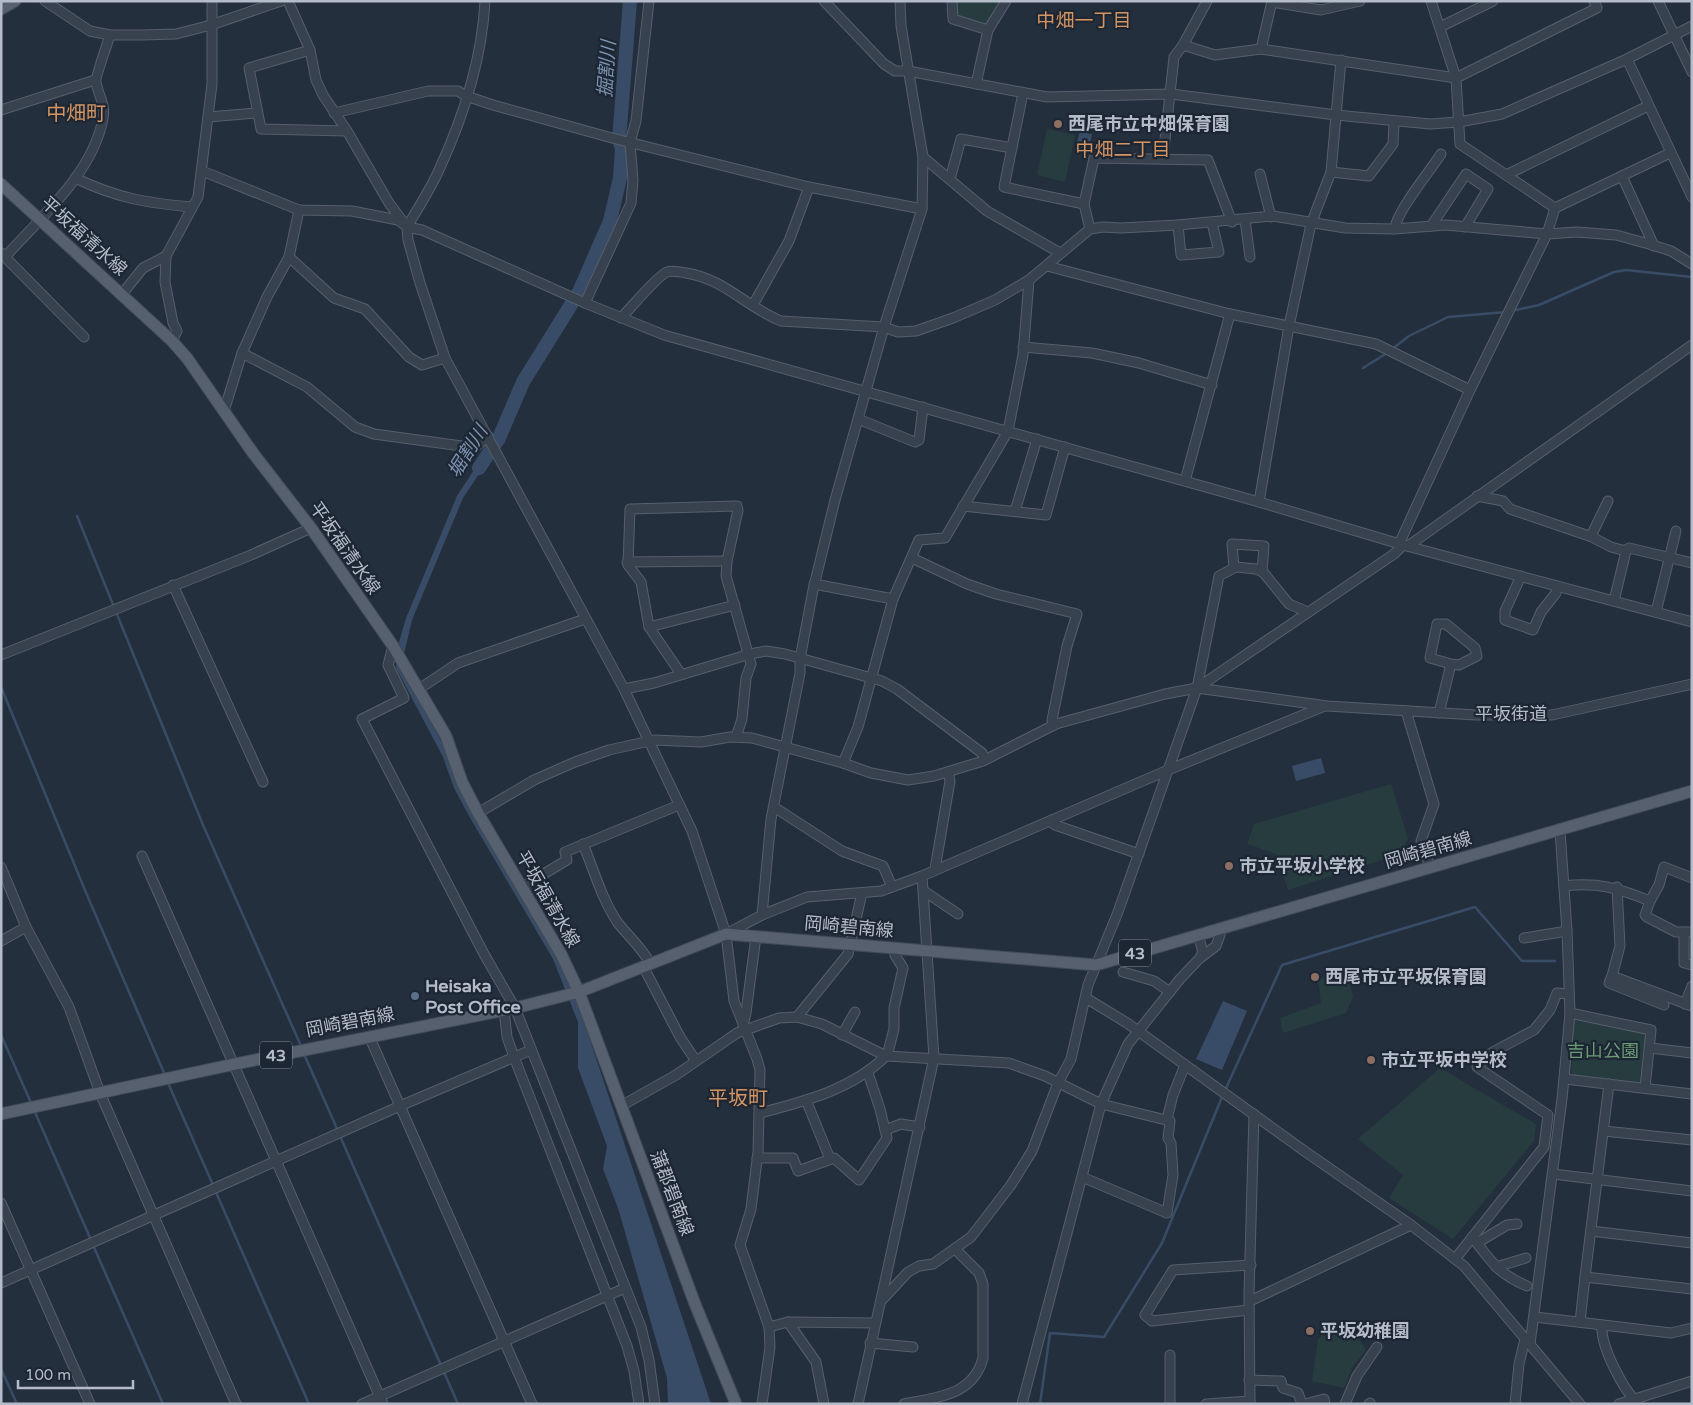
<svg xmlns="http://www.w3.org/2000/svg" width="1693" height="1405" font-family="'Varela Round','Noto Sans JP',sans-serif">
	<rect width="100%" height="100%" fill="#242f3e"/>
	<g fill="#263c3f">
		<polygon points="956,1 1001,1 987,25 957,17"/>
		<polygon points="1047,129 1075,135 1065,182 1037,175"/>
		<polygon points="1391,784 1408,838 1401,854 1288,890 1276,854 1247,844 1254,824"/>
		<polygon points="1347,972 1353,997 1346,1013 1283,1033 1280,1018 1321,1003 1318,979"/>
		<polygon points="1576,1017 1648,1033 1642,1082 1639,1084 1573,1076 1571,1073 1574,1018"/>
		<polygon points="1440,1068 1536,1124 1534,1141 1453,1239 1389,1198 1403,1175 1358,1139"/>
		<polygon points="1345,1320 1366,1349 1352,1368 1344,1388 1312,1381 1318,1339"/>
	</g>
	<g fill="#394c67">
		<polygon points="1080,131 1092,134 1089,150 1076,147"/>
		<polygon points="487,450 491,456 463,498 412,620 401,667 558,957 581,1013 711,1404 668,1404 667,1378 618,1208 603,1169 607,1146 578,1068 578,1022 553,959 469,816 454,788 443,757 396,668 398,646 406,618 457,496"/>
		<polygon points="1321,758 1325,773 1296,781 1292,766"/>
		<polygon points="1223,1001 1247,1011 1222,1070 1196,1059"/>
	</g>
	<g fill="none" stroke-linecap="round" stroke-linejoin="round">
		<g stroke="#394c67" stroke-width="2.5">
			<polyline points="1511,311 1539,305 1614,272 1626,270 1692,277"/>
			<polyline points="1391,350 1409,336 1448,317 1506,312"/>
			<polyline points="1363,368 1387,353"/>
			<polyline points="77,516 114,607"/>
			<polyline points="116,612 203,825 301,1046"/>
			<polyline points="1,687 87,895 165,1075"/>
			<polyline points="1,1035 32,1105"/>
			<polyline points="304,1054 338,1131"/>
			<polyline points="168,1083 213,1185"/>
			<polyline points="34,1110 91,1240"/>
			<polyline points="340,1136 458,1404"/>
			<polyline points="215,1190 309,1404"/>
			<polyline points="93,1245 163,1404"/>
			<polyline points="1,1369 17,1404"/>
			<polyline points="1040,1404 1050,1333 1104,1337 1162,1243 1222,1097 1282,965 1475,907 1522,961 1555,961"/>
		</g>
		<polyline stroke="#394c67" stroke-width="14" points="479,468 499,438 523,382 579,292 610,221 620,178 622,149 619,140 630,1"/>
		<defs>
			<g id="minor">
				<polyline points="45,1 90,31 110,35 142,35 176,34 211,25 281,1"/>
				<polyline points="288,1 310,50 316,80 323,95 347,131 389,203 407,227 408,240 420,283 445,358 624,689 692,831 726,934 734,1001 757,1059 760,1070 758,1152 751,1209 740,1245 769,1327 770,1347 762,1404"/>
				<polyline points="824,1 884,64 895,71 908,71 1047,97 1171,94 1336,115 1430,124 1459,122 1502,114 1627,59 1692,26"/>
				<polyline points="952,1 953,19 988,30"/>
				<polyline points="1431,1 1456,78 1460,144 1555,208"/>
				<polyline points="1658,1 1692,72"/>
				<polyline points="1272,2 1321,10 1360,1"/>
				<polyline points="1440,27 1493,1"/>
				<polyline points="1183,45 1215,55 1261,49 1456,78 1597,8 1594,1"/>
				<polyline points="1261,49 1272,1"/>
				<polyline points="310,50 249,68 261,129 347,131"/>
				<polyline points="1627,59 1692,197"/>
				<polyline points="976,84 988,30 1006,1"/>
				<polyline points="1023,93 1004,187 1084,204"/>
				<polyline points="1,110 95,80"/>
				<polyline points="334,113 428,91 458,91 466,96 493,105 612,138 809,187 922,209"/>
				<polyline points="208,117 257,113"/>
				<polyline points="923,157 987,211 1060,253"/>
				<polyline points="1163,158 1174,57 1183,45 1207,1"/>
				<polyline points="202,171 299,210 352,211 398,220 407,227 422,230 585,303 664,335 1259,502 1403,545 1692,622"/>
				<polyline points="1331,172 1369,176 1393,144 1394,122"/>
				<polyline points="1260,174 1271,217"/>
				<polyline points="1506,175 1648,106"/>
				<polyline points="1622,176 1654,246"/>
				<path d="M75,178C117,198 146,203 192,207"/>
				<polyline points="950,179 961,139 1012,148"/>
				<polyline points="1245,220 1250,257"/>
				<polyline points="1178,225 1181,255 1219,252 1212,223"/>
				<polyline points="1431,226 1466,174 1488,189 1465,227"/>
				<path d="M407,227C418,208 430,190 439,170C463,118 482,59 485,1"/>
				<path d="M1395,228C1397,211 1430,171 1441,154"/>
				<polyline points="1090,229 1084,204 1094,158 1208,160 1232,222"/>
				<polyline points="1,253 84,337"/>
				<path d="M5,257C42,216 92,174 103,119C106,104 98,95 96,82C95,78 108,42 110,35"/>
				<polyline points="289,257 334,298 365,309 409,357 422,365 445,358"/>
				<polyline points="1047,266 1230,314 1376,344 1470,390"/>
				<polyline points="122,294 143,268 166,256"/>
				<polyline points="585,303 631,203 633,181 630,142 636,121 649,1"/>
				<polyline points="753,305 789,241 809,187"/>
				<path d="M621,318C630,309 657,276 667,272C672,270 681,272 686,273C725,279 746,307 781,321L884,327L898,332L916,331L953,318L995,300L1029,280L1090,229L1103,227L1121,228L1178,225L1273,216L1345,228L1394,229L1446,225L1547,234L1577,232L1616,235L1649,244L1671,251L1692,264"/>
				<polyline points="172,341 177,331 173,323 165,282 166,256 198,197 212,84 212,1"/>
				<polyline points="1023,347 1092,353 1139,363 1212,385"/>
				<polyline points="242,353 307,387 355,427 374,434 469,447 478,445 488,436"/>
				<polyline points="224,411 242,353 267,297 289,257 299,210"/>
				<polyline points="858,419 915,442 919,440 923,407"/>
				<polyline points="1185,481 1230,314"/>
				<polyline points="1477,496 1503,501 1510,509 1592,537 1611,547 1626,551 1614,601"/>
				<polyline points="1259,502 1289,326 1311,224 1331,172 1341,60"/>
				<polyline points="963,506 1046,515 1065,447"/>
				<polyline points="1015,511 1037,439"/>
				<polyline points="1591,536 1608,501"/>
				<polyline points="1399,544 1470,390 1547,234 1555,208 1670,153"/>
				<polyline points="1408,546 1692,345"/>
				<polyline points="1626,551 1629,548 1692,563"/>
				<polyline points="912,558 967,584 996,594 1077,614 1067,646 1052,720 1054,725"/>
				<polyline points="627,562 727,561"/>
				<polyline points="1234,568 1232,544 1264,546 1262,572"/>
				<polyline points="1521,576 1505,611 1505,620 1533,630 1541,612 1556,593 1557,586"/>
				<polyline points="814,584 893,599"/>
				<polyline points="173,585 263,782"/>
				<polyline points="1656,612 1676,531"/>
				<polyline points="649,627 735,605"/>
				<polyline points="393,646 388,665 404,698 362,719 484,954 515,1008 641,1327 649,1360 655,1404"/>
				<polyline points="1,655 251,555 311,528"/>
				<polyline points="681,674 649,627 641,582 628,565 630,509 737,506 738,510 727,561 726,576 751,664 746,678 742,719 736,737"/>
				<polyline points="1197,688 1394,554 1403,545"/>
				<polyline points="419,689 458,663 585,619"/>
				<polyline points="624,689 654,683 750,654 766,651 785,654 882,681 897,689 982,753 985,759"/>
				<polyline points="1406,711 1434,804 1421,841 1430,867"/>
				<polyline points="1439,713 1451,664 1430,658 1437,624 1446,624 1475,648 1477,656 1459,665 1451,664"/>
				<polyline points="843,763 858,727 893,599 919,540 945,538 1008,431 1023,355 1029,280"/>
				<polyline points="774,807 842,851 883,866 892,887"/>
				<polyline points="478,813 534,780 575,762 609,750 654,740 701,742 730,737 752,738 843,763 871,773 908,780 934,776 983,761 1056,724 1165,694 1197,688 1327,706 1476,715 1552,715 1692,684"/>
				<polyline points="1050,821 1055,825 1139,854"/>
				<path d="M583,844C594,870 602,900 618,923C629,937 641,947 650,963"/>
				<polyline points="142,856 383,1404"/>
				<polyline points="1,867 26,927 69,1007 100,1093 236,1404"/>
				<polyline points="935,869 950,781 948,772"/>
				<path d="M1564,886C1598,882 1618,888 1650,901L1659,885L1664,867L1692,878"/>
				<polyline points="522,887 567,860 565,852 679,805"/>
				<polyline points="1617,887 1620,946 1612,976 1692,1006"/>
				<polyline points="924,891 958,914"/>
				<polyline points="1650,901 1645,915 1647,917 1676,932 1692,932"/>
				<polyline points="762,915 771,819 800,673 800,659 813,590 835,500 884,327 922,209 923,157 901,26 900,1"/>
				<polyline points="1684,932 1684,963 1692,965"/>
				<polyline points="726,934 762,915 807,897 881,891 922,876 1168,770 1325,706"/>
				<polyline points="1198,935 1203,952 1200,958"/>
				<polyline points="1524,938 1567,931"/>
				<polyline points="1,941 26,927"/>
				<polyline points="643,966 680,1037 696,1061"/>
				<polyline points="1123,972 1154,981 1170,992"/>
				<polyline points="1612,976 1609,983 1664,1005"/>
				<polyline points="1086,998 1127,1023 1303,1150 1411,1225 1464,1266 1580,1404"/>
				<polyline points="1685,1004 1692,986"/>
				<polyline points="504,1010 507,1037 514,1057 627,1346 634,1371 639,1404"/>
				<polyline points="1570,1013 1651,1030 1645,1088"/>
				<polyline points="797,1017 848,954 862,893"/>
				<polyline points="743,1025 746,1013 756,936"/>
				<polyline points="842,1035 855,1012"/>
				<polyline points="369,1036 532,1404"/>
				<polyline points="1650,1048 1692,1053"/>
				<polyline points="887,1056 894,1029 894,1008 903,968 895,955 896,949"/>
				<polyline points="1565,1079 1692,1094"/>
				<polyline points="1609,1084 1585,1277 1692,1289"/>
				<polyline points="806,1100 830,1159"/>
				<polyline points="621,1106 676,1075 737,1033 779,1018 797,1017 822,1024 886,1056 1009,1063 1045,1076 1101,1104 1170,1121 1168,1138 1171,1143 1173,1175 1167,1213 1082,1177"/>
				<path d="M760,1113C805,1101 851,1090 886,1056"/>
				<polyline points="1167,1119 1173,1095 1185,1065"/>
				<polyline points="885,1130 901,1124 920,1127"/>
				<polyline points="1604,1131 1692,1140"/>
				<polyline points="757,1158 793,1158 798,1171 834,1158 859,1180 887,1138 880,1109 868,1073"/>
				<polyline points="1553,1174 1692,1191"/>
				<polyline points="1,1203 90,1404"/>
				<polyline points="1591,1231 1692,1243"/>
				<path d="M1472,1237C1492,1262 1497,1273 1527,1286"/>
				<polyline points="1477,1243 1507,1225 1517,1224"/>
				<polyline points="1455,1259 1544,1147 1548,1115 1477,1067 1491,1053 1534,1030 1550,1010 1557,993 1569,994"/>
				<polyline points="1496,1267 1526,1258"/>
				<polyline points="1,1283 400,1106 531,1050"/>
				<polyline points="882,1300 908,1272 919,1266 933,1264 971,1237 1011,1185 1032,1151 1058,1083 1071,1059 1088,985 1118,912 1197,688 1219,576 1236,567 1256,569 1263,572 1289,604 1308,612"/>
				<polyline points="1250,1301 1411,1225"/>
				<polyline points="1249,1310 1152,1321 1145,1315 1173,1270 1251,1265"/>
				<polyline points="1535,1317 1671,1333 1692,1328"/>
				<polyline points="788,1322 816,1362 824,1404"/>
				<polyline points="1580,1322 1585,1277"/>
				<path d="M1602,1325C1600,1346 1623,1389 1638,1404"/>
				<polyline points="769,1327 788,1322 875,1323"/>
				<polyline points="870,1343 913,1347"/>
				<polyline points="1530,1344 1562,1099 1570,1013 1567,931 1560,831"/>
				<polyline points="1249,1380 1281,1381 1283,1388 1298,1393 1302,1404"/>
				<polyline points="362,1404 625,1288"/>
				<polyline points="858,1404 934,1058 922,876"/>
				<path d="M904,1404C937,1397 973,1396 983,1358V1284L979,1273L956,1250"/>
				<polyline points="1022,1404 1101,1104 1128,1044 1180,979 1200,958 1216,946 1220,935 1219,929"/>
				<polyline points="1170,1404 1170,1355"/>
				<polyline points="1206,1404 1250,1401"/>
				<polyline points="1250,1404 1249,1294 1254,1114"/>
				<polyline points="1305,1404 1324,1399 1325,1404"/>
				<polyline points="1345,1404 1357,1376 1377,1347"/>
				<polyline points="1369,1404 1370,1403"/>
				<polyline points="1515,1404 1519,1364 1525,1339"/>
				<polyline points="1619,1404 1692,1381"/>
			</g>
			<g id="major">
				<polyline points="1,9 15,1"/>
				<polyline points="1,184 172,341 187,358 253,453 311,528 393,646 446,736 462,782 478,813 561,954 579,992 695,1304 736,1404"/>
				<polyline points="1,1114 235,1064 515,1008 579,992 726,934 1096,965 1692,791"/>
			</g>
		</defs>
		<use href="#minor" stroke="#565f6c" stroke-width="11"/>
		<use href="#major" stroke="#414a57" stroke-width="13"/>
		<use href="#minor" stroke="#38414e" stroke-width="9"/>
		<use href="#major" stroke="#56606e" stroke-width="11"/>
	</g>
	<g fill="#8d6e63" stroke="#1d2633" stroke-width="2">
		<circle cx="1058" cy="124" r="5"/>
		<circle cx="1229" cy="866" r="5"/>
		<circle cx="1315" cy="977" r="5"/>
		<circle cx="1371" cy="1060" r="5"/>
		<circle cx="1310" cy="1331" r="5"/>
	</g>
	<circle fill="#5c6f8a" stroke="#1d2633" stroke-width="2" cx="415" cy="996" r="5"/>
	<g text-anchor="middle" stroke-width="4.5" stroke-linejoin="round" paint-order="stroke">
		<g fill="#1d2633" stroke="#878f9c" stroke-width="1">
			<rect x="1119" y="939.5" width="32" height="27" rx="4"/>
			<rect x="260" y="1041.5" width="32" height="27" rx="4"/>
		</g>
		<g font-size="16" font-weight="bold" fill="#b4bcc9">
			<text x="1135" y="959">43</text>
			<text x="276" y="1061">43</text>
		</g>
		<g font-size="18" font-weight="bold" fill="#b4bcc9" stroke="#1d2633" text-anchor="start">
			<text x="1068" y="130">西尾市立中畑保育園</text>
			<text x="1239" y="872">市立平坂小学校</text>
			<text x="1325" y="983">西尾市立平坂保育園</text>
			<text x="425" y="992">Heisaka<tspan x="425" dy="21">Post Office</tspan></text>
			<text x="1381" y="1066">市立平坂中学校</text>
			<text x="1320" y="1337">平坂幼稚園</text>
		</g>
		<g font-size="18" fill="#b4bcc9" stroke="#1d2633">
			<text transform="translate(84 236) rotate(42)" y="6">平坂福清水線</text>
			<text transform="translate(345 548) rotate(55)" y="6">平坂福清水線</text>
			<text x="1511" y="720">平坂街道</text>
			<text transform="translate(1428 850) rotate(-16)" y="6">岡崎碧南線</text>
			<text transform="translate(548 899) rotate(60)" y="6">平坂福清水線</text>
			<text transform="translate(849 927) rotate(5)" y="6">岡崎碧南線</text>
			<text transform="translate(350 1022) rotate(-11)" y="6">岡崎碧南線</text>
			<text transform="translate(672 1193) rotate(69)" y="6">蒲郡碧南線</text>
		</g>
		<g font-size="18" fill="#6b9a76" stroke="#1d2633">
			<text x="1603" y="1057">吉山公園</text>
		</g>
		<g font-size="19" fill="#d59563" stroke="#1d2633">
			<text x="1084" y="27">中畑一丁目</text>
			<text x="1123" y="156">中畑二丁目</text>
		</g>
		<g font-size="19" font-style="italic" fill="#7c92b1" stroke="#1d2633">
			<text transform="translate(606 69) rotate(-86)" y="7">掘割川</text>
			<text transform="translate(467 451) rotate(-58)" y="7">堀割川</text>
		</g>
		<g font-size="20" fill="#d59563" stroke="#1d2633">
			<text x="76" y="120">中畑町</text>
			<text x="738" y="1105">平坂町</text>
		</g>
	</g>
	<rect width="1693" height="1405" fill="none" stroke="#b4bcc9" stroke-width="5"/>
	<path d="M18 1380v8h115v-8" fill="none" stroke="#b4bcc9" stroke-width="2.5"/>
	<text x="25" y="1380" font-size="15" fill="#b4bcc9" stroke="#1d2633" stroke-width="4" paint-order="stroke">100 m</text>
</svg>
